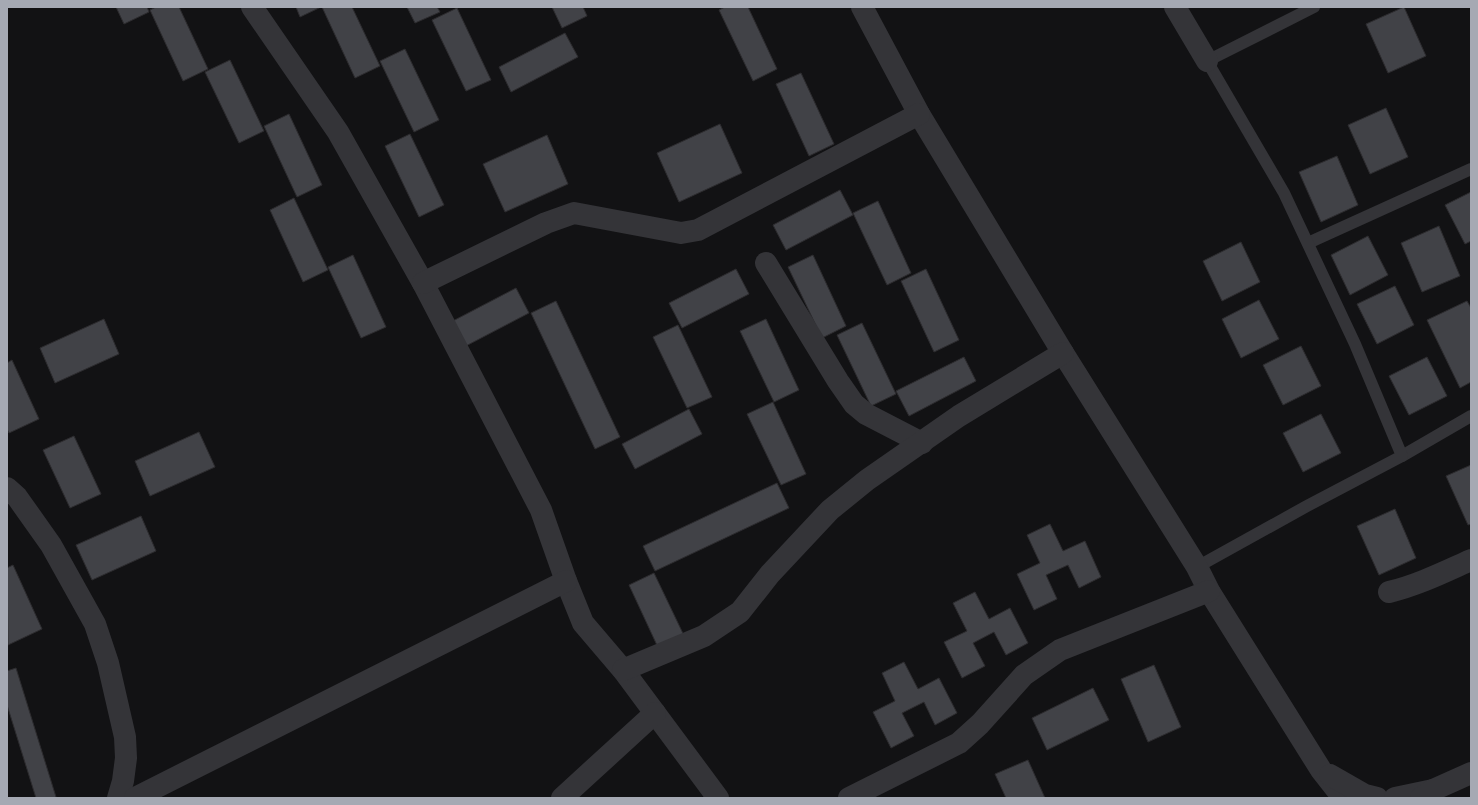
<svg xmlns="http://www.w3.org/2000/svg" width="1478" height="805" font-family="'PT Sans',sans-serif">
	<rect width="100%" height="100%" fill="#121214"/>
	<g fill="#414247" stroke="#2d2c2f">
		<polygon points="116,7 147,7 149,12 124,24"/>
		<polygon points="156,7 179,7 208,69 183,81 150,10"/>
		<polygon points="296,7 321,7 300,17"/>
		<polygon points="322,7 352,7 380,66 355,78"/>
		<polygon points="407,7 437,7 440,12 415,23"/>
		<polygon points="552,7 583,7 587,16 562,28"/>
		<polygon points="725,7 748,7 777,69 753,81 719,10"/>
		<polygon points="1404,7 1426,56 1388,73 1366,24"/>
		<polygon points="457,8 491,80 466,91 432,20"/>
		<polygon points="565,33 578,57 511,92 499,67"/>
		<polygon points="405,49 439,120 414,132 380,61"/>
		<polygon points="230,60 264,131 239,143 205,72"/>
		<polygon points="801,73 834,144 809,156 776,84"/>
		<polygon points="1386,108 1408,157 1370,174 1348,125"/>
		<polygon points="289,114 322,185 297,197 264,126"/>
		<polygon points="720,124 742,173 679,202 657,153"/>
		<polygon points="410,134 444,205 419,217 385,146"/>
		<polygon points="547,135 568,184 505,212 483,164"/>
		<polygon points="1337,156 1358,205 1321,222 1299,172"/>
		<polygon points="840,190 853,215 786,250 773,225"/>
		<polygon points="1471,192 1471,241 1465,244 1445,205"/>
		<polygon points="294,198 328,270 303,282 270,210"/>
		<polygon points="878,201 911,273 887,285 853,213"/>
		<polygon points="1439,226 1460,276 1422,292 1401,243"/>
		<polygon points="1368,236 1388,275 1350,295 1331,255"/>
		<polygon points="1241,242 1260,282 1222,301 1203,261"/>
		<polygon points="353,255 386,327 361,338 328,267"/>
		<polygon points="813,255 846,326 822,338 788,267"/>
		<polygon points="736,269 749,294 682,328 669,303"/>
		<polygon points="926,269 959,340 934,352 901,281"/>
		<polygon points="1395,286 1414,325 1377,344 1357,304"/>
		<polygon points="516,288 529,313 462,348 449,323"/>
		<polygon points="1259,300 1279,339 1241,358 1222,319"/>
		<polygon points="556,301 620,437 595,449 531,313"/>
		<polygon points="1467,301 1471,308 1471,382 1460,388 1427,320"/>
		<polygon points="104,319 119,354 55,383 40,348"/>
		<polygon points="766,319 799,390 774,402 740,331"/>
		<polygon points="862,323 896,394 871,406 837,335"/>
		<polygon points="678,325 712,397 687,408 653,337"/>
		<polygon points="1301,346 1321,386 1283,405 1263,365"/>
		<polygon points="964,357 976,381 909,416 896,391"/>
		<polygon points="1427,357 1447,396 1409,415 1389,376"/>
		<polygon points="12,360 39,419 9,433 7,429 7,363"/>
		<polygon points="773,402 806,474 781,485 747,414"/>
		<polygon points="689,409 702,434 635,469 622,444"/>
		<polygon points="1321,414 1341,453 1303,472 1283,433"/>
		<polygon points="199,432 215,467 150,496 135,461"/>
		<polygon points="74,436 101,494 70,508 43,450"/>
		<polygon points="1471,465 1471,524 1468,525 1446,476"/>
		<polygon points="777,483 789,508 655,571 643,546"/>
		<polygon points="1395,509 1416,558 1379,575 1357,526"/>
		<polygon points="141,516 156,551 92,580 76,545"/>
		<polygon points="1050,524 1063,551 1085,541 1101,577 1079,588 1068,565 1046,575 1057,599 1034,610 1017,574 1040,563 1027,535"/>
		<polygon points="13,565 42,629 8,645 7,568"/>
		<polygon points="654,573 688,644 662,656 629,585"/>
		<polygon points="975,592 989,619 1010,608 1028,643 1006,655 994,632 973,643 985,666 962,678 944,642 967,631 953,603"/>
		<polygon points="904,662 918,689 939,678 957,713 935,725 924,702 902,713 914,736 891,748 873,712 895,701 882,673"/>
		<polygon points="1154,665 1181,727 1148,742 1121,679"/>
		<polygon points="16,668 56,797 53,798 36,798 7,705 7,671"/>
		<polygon points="1093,688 1109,720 1047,750 1032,718"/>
		<polygon points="1028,760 1045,798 1006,798 995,774"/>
	</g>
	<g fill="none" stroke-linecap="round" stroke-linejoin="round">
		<g stroke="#343438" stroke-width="12">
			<polyline points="1308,243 1471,169"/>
			<polyline points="1402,456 1471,416"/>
			<polyline points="1197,567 1307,506 1402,456 1355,344 1284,193 1207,61 1314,7"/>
		</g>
		<g stroke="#343438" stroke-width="22">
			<polyline points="252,7 338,132 423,283 541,510 566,581 583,623 623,670 718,798"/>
			<polyline points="862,7 919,114 1063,353 1197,567 1209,591 1321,770 1343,798"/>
			<polyline points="1175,7 1207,61"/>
			<polyline points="766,263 838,381 854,404 866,414 922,443"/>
			<polyline points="423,283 546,223 574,213 681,233 698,230 919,114"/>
			<polyline points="7,488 17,497 51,545 95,624 108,663 125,737 126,758 123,781 118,798"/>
			<path d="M1389,592C1418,585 1444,572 1471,560"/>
			<polyline points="623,670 704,636 740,612 770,574 830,510 867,480 959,416 1063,353"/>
			<polyline points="1330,775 1365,795 1377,798"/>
			<polyline points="135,798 566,581"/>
			<polyline points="562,798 655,713"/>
			<polyline points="849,798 959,743 980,724 1024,675 1060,650 1209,591"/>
			<polyline points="1395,798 1433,790"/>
			<polyline points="1421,798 1433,790 1471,773"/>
		</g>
	</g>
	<rect width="1478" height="805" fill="none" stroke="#a5a9b3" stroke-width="16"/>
</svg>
